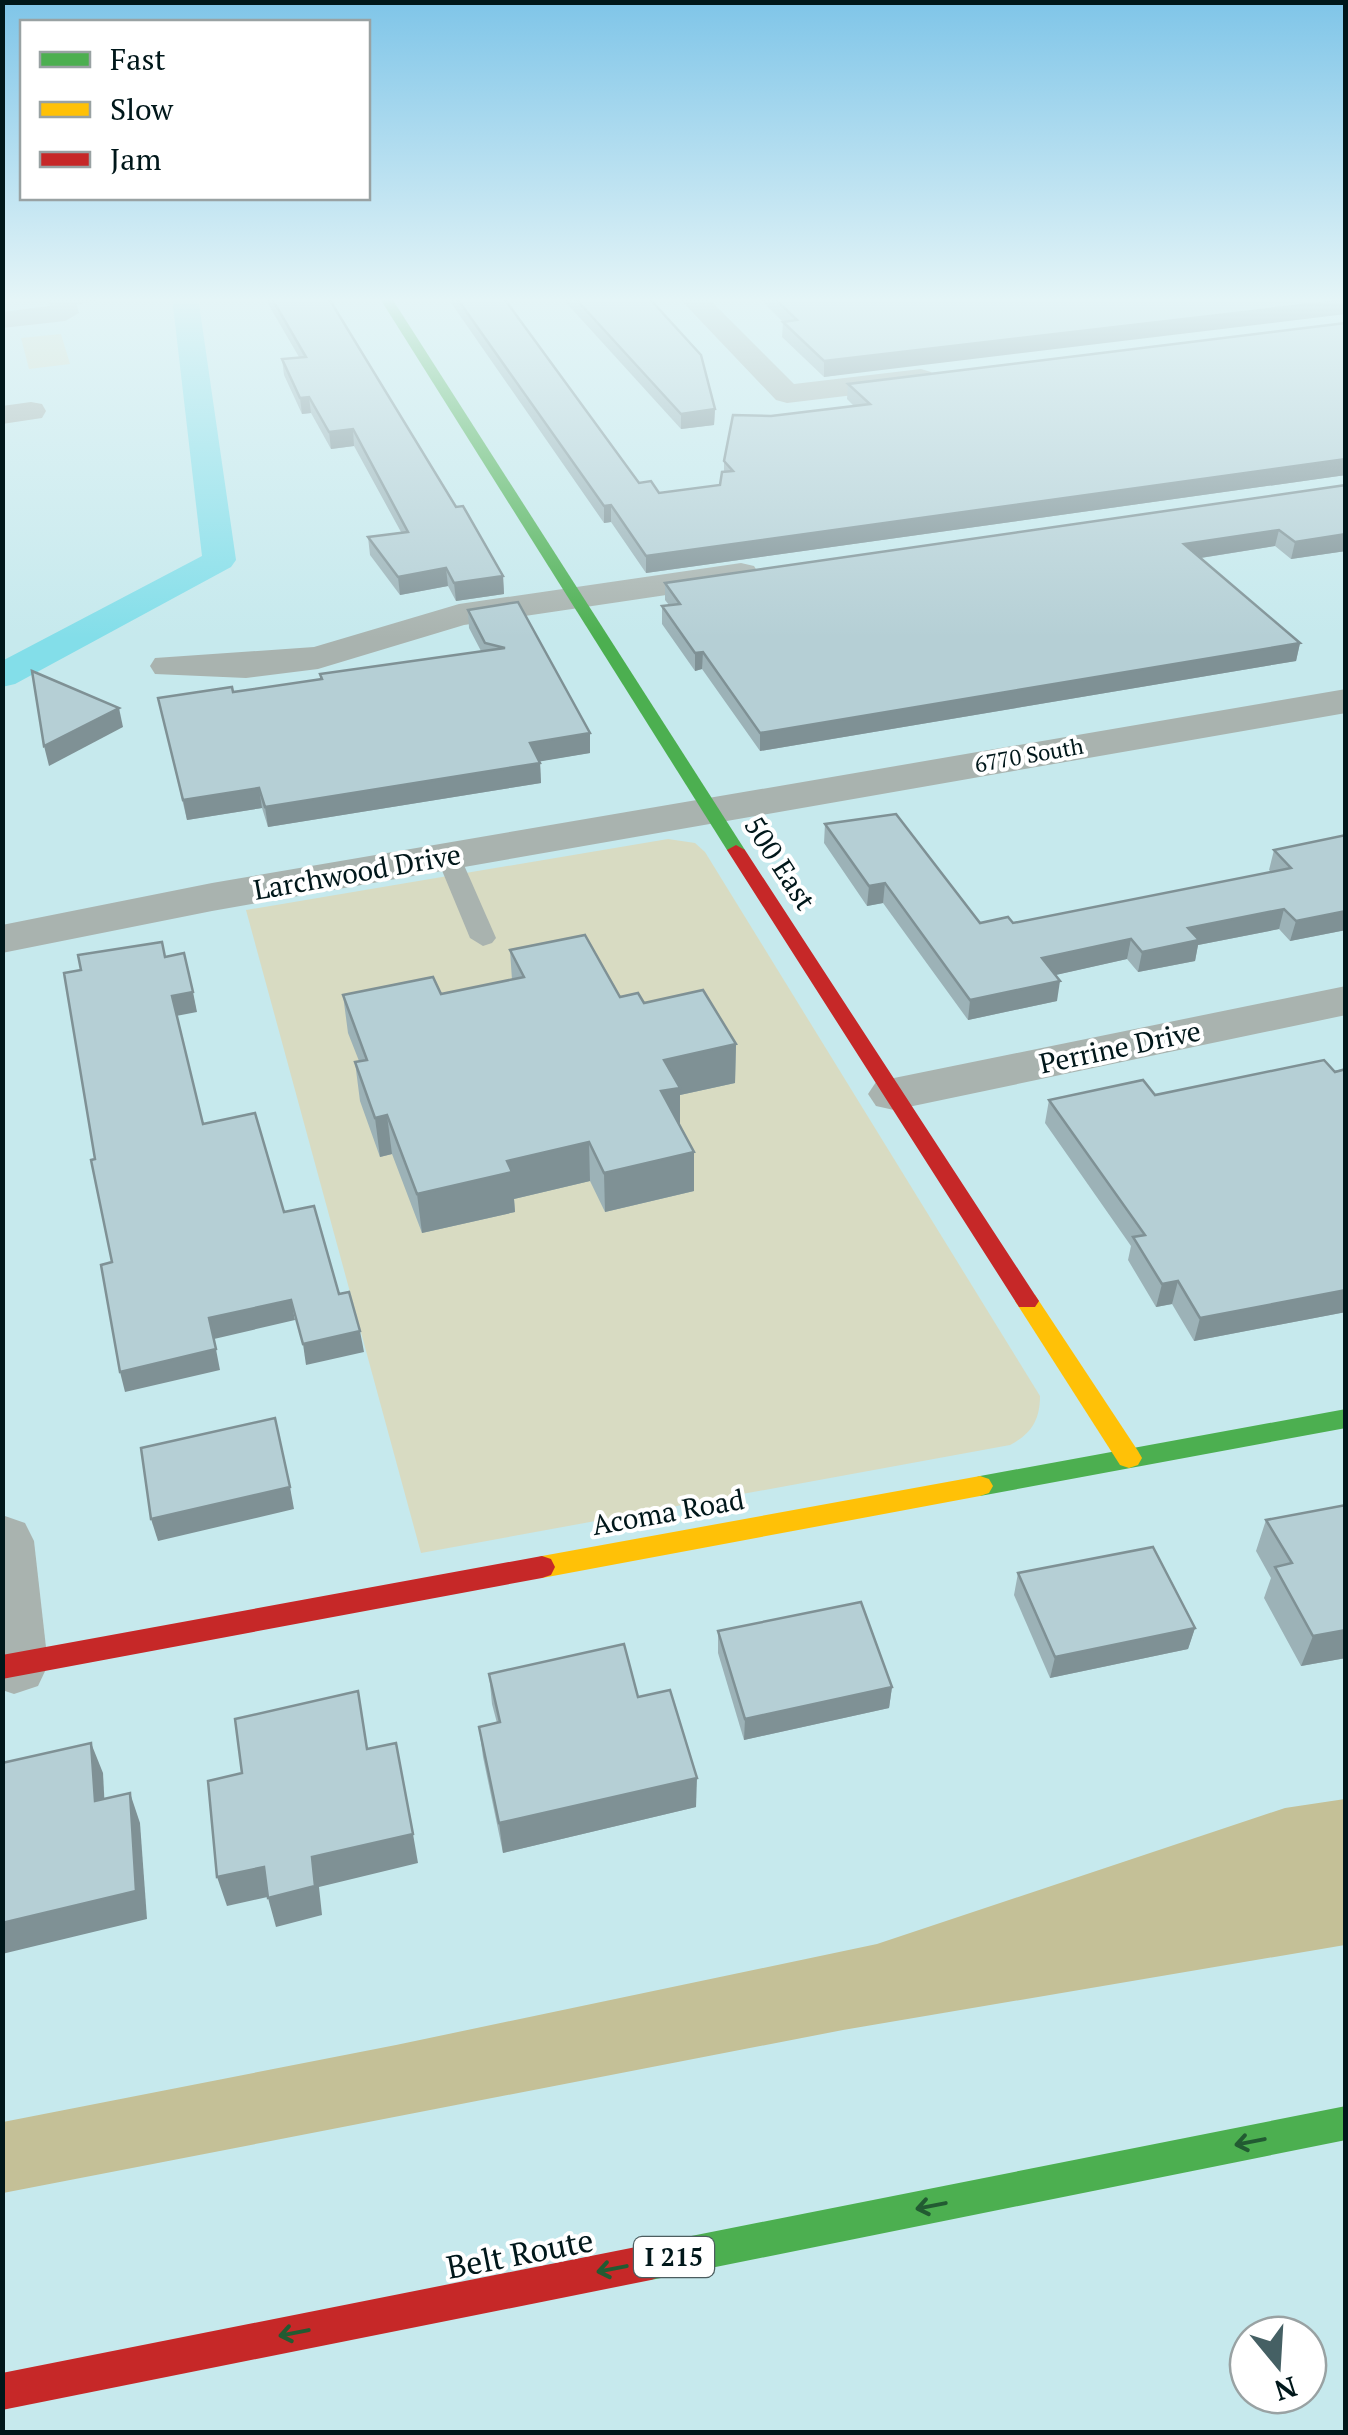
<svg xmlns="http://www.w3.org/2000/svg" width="1348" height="2435" font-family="'PT Serif',serif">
	<rect width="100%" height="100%" fill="#c6e9ed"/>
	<g fill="#d8dbc2">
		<polygon points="61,334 70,364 29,369 21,338"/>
		<path d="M668,839L695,843L705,852L1040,1396C1040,1420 1031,1434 1010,1445L421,1553L246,910Z"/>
	</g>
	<polygon fill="#c4c097" points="1345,1799 1345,1945 843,2030 3,2193 3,2122 396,2045 877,1944 1285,1808"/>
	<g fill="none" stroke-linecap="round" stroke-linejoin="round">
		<polygon fill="#83dee9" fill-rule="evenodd" points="172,297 198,297 236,560 231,567 15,684 2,687 2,661 202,556"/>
		<g fill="#a9b3af" fill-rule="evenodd">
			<polygon points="74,297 119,297 62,307 55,303"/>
			<polygon points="448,849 460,856 496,938 492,943 483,946 470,938 436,856"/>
		</g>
		<g fill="#a9b3af" fill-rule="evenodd">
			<polygon points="47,297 75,297 79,313 65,321 2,328 2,312 50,306"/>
			<polygon points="678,297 707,297 794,384 921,369 931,372 936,378 931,384 921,387 787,403 776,400"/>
			<polygon points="31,402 42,404 46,411 42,418 2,424 2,406"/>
			<polygon points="741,563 754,566 759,574 754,582 464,625 318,669 246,678 155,674 150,666 155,658 314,647 459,604"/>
			<polygon points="1346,689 1346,713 212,911 2,953 2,925 212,883"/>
			<polygon points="1346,986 1346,1015 894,1110 876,1106 868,1094 876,1082 894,1078"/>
			<polygon points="2,1515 25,1523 34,1541 48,1665 38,1686 14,1694 2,1690"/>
		</g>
		<g fill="#4caf50" fill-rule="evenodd">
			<polygon points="379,297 391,297 745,850 742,854 736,855 727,850"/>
			<polygon points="1346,1409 1346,1428 980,1496 971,1493 967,1486 971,1479 980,1476"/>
			<polygon points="1346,2106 1346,2140 651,2280 638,2275 633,2262 638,2249 651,2244"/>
		</g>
		<g fill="#ffc107" fill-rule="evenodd">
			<polygon points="1027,1293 1035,1295 1138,1451 1142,1458 1138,1465 1129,1468 1120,1465 1015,1301 1019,1295"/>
			<polygon points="980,1476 989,1479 993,1486 989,1493 980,1496 542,1578 533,1575 529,1567 533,1559 542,1556"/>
		</g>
		<g fill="#c62828" fill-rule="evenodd">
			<polygon points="736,845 745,850 1035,1295 1039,1301 1035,1307 1019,1307 727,850"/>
			<polygon points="542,1556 551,1559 555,1567 551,1575 542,1578 2,1679 2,1655"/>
			<polygon points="651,2244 664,2249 669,2262 664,2275 651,2280 2,2410 2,2373"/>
		</g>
	</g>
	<g fill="#9cb2b7">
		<polygon points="264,297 328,297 456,507 503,576 504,594 456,601 448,586 400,595 370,555 368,537 401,532 354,446 331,449 311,413 302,414 284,375 282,359 299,357"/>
		<polygon points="447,297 503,297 639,483 659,493 720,485 724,472 724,461 771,416 854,406 847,399 848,384 1346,323 1346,475 646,573 611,522 604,523"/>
		<polygon points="561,297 648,297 715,409 714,425 681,429"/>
		<polygon points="758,297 1346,297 824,377 782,337 783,322"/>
		<polygon points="1346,485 1346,551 1291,559 1275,546 1201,558 1300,643 1296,661 760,751 702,669 695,671 662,624 662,606 669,605 665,600 665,583"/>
		<polygon points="518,602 590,753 540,761 541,783 268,827 262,808 187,820 158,698 233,692 321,680 320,674 481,651 469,628 468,610"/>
		<polygon points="825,824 980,923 1013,923 1271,872 1269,870 1274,850 1346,835 1346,930 1290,941 1279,929 1198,945 1195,961 1138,972 1127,959 1055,975 1057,1001 968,1020 883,903 867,906 824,843"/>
		<polygon points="510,950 620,997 644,1003 736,1044 735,1083 680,1095 680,1125 694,1152 694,1191 605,1212 590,1181 514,1199 515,1212 422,1233 392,1154 380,1157 360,1101 355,1062 359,1061 348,1033 343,995 441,994 512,980"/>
		<polygon points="1346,1069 1346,1312 1194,1341 1172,1304 1156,1307 1128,1260 1131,1246 1045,1123 1049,1100 1155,1095"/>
		<polygon points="1346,1505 1346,1658 1301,1666 1264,1598 1271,1578 1256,1551 1266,1520"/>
		<polygon points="1018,1573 1195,1628 1188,1649 1050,1678 1014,1595"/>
		<polygon points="718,1631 892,1687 889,1708 744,1740 718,1653"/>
		<polygon points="489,1674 638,1697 696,1807 503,1853 483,1757 479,1727 497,1723 492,1704"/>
	</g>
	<g fill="#7f9195">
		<polygon points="1346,300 1346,314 824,377 824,361"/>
		<polygon points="309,397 311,413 302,414 300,398"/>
		<polygon points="715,409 714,425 681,429 681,414"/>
		<polygon points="353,429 354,446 331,449 329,432"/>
		<polygon points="1346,459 1346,475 646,573 646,556"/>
		<polygon points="611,505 611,522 604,523 604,506"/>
		<polygon points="1279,530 1275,546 1181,561 1184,544"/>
		<polygon points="1346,534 1346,551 1291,559 1295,542"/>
		<polygon points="446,568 448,586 400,595 398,577"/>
		<polygon points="503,576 504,594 456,601 454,583"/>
		<polygon points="1300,643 1296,661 760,751 760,733"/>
		<polygon points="703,652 702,669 695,671 695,653"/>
		<polygon points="119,708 123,727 49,766 44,746"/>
		<polygon points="590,733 590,753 531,763 530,743"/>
		<polygon points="540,763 541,783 268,827 265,807"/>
		<polygon points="259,788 262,808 187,820 183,800"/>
		<polygon points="885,883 883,903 867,906 869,886"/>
		<polygon points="1284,909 1279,929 1198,945 1195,961 1138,972 1142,952 1188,928"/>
		<polygon points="1346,911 1346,930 1290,941 1296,921"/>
		<polygon points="1131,939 1127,959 1038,979 1042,958"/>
		<polygon points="1060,981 1057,1001 968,1020 970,1000"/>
		<polygon points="193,992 197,1012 176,1016 172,996"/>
		<polygon points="736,1044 735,1083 680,1095 680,1126 661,1091 664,1060"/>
		<polygon points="387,1115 392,1154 380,1157 375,1118"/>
		<polygon points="589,1142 590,1181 514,1199 515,1212 422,1233 417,1194 507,1161"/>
		<polygon points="694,1152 694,1191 605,1212 604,1173"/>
		<polygon points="1178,1281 1172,1304 1156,1307 1162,1284"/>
		<polygon points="1346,1290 1346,1312 1194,1341 1200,1318"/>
		<polygon points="291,1300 295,1320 214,1339 220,1370 125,1392 120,1372 209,1318"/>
		<polygon points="360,1331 364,1352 306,1365 303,1344"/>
		<polygon points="290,1487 294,1509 158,1541 151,1519"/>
		<polygon points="1195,1628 1188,1649 1050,1678 1055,1657"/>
		<polygon points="1346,1630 1346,1658 1301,1666 1313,1636"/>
		<polygon points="892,1687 889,1708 744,1740 745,1719"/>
		<polygon points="91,1743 103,1773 106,1830 95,1801"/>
		<polygon points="697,1778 696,1807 503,1853 499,1823"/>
		<polygon points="130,1793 140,1823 147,1919 2,1954 2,1923"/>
		<polygon points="413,1834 418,1863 319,1887 322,1915 276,1927 268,1898 312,1857"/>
		<polygon points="264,1867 272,1896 227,1906 217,1877"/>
	</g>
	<g fill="#b5cfd5" stroke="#7f9195" stroke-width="2.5">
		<polygon points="271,297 328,297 456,507 463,506 503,576 454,583 446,568 398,577 368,537 408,532 353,429 329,432 309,397 300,398 282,359 306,357"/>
		<polygon points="456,297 503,297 639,483 651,481 659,493 720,485 722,472 733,471 724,461 733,415 771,416 870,404 848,384 1346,323 1346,459 646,556 611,505 604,506"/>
		<polygon points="574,297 648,297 701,355 715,409 681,414"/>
		<polygon points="773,297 1346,297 1346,300 824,361 783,322 797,320"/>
		<polygon points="1346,485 1346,534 1295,542 1279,530 1184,544 1300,643 760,733 703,652 695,653 662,606 680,604 665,583"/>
		<polygon points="518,602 590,733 530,743 540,763 265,807 259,788 183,800 158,698 232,687 233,692 322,679 320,674 505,648 485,643 468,610"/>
		<polygon points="32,671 119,708 44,746"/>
		<polygon points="896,814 980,923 1008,917 1013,923 1291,868 1274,850 1346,835 1346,911 1296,921 1284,909 1188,928 1199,940 1142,952 1131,939 1042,958 1060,981 970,1000 885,883 869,886 825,824"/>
		<polygon points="585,935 620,997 638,993 644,1003 703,990 736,1044 664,1060 680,1088 661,1091 694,1152 604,1173 589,1142 507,1161 512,1172 417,1194 387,1115 375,1118 355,1062 367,1060 343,995 433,977 441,994 524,977 510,950"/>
		<polygon points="162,942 165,957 184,953 193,992 172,996 203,1124 255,1113 284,1212 314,1206 339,1294 349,1292 360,1331 303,1344 291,1300 209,1318 216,1349 120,1372 101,1265 112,1262 91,1160 95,1159 64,973 81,970 78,955"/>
		<polygon points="1324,1060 1335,1072 1346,1069 1346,1290 1200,1318 1178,1281 1162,1284 1133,1237 1145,1235 1049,1100 1143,1080 1155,1095"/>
		<polygon points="275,1418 290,1487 151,1519 141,1448"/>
		<polygon points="1346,1505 1346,1630 1313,1636 1275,1567 1292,1563 1266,1520"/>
		<polygon points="1153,1547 1195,1628 1055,1657 1018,1573"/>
		<polygon points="861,1602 892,1687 745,1719 718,1631"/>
		<polygon points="624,1644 638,1697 670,1690 697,1778 499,1823 479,1727 500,1722 489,1674"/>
		<polygon points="358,1691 367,1749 396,1743 413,1834 312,1857 315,1886 268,1898 264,1867 217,1877 208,1781 242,1773 235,1719"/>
		<polygon points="91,1743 95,1801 130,1793 136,1891 2,1923 2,1763"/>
	</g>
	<defs><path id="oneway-shaft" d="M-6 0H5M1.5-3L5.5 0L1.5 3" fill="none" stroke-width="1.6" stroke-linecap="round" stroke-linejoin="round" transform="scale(2.5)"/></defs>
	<g stroke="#225b32">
		<use href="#oneway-shaft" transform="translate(1250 2142) rotate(169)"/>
		<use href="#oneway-shaft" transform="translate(931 2206) rotate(169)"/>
		<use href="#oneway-shaft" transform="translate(612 2269) rotate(169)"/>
		<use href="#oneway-shaft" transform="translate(294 2333) rotate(169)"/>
	</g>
	<linearGradient id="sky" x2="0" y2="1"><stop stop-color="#7fc5e8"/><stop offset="0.47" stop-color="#e5f5f7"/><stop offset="1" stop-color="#e5f5f7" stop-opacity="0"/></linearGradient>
	<rect width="1348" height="638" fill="url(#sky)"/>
	<g text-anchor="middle" stroke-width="8" stroke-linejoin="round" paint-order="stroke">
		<g font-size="22" fill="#00171a" stroke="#fff">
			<text transform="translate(1029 755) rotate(-10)" y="8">6770 South</text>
		</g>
		<rect fill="#fff" stroke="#4c5d5f" stroke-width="2.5" x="634" y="2237" width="80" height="40" rx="8"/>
		<g font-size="25" font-weight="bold" fill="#00171a">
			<text x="674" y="2266">I 215</text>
		</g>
		<g font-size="28" fill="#00171a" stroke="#fff">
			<text transform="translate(780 863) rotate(57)" y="10">500 East</text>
			<text transform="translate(357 872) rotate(-10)" y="10">Larchwood Drive</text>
			<text transform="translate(1120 1047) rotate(-12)" y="10">Perrine Drive</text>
			<text transform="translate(668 1512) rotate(-10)" y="10">Acoma Road</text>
		</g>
		<g font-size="32" fill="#00171a" stroke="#fff">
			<text transform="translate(520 2254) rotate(-11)" y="11">Belt Route</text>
		</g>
	</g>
	<rect width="1348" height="2435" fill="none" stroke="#00171a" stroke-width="10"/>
	<rect x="20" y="20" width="350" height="180" fill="#ffffff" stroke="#99a2a3" stroke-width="2.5"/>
	<rect x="40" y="52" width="50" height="15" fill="#4caf50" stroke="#99a2a3" stroke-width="2.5"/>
	<text x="110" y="70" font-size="30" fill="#00171a">Fast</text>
	<rect x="40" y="102" width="50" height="15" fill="#ffc107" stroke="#99a2a3" stroke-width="2.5"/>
	<text x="110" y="120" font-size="30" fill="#00171a">Slow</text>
	<rect x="40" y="152" width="50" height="15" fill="#c62828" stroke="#99a2a3" stroke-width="2.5"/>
	<text x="110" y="170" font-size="30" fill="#00171a">Jam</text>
	<g transform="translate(1278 2365) rotate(162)"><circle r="48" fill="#ffffff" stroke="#99a2a3" stroke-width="2.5"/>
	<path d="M0-8L18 38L0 25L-18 38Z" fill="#456064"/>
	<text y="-15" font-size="28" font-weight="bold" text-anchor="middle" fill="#00171a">N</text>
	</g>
</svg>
